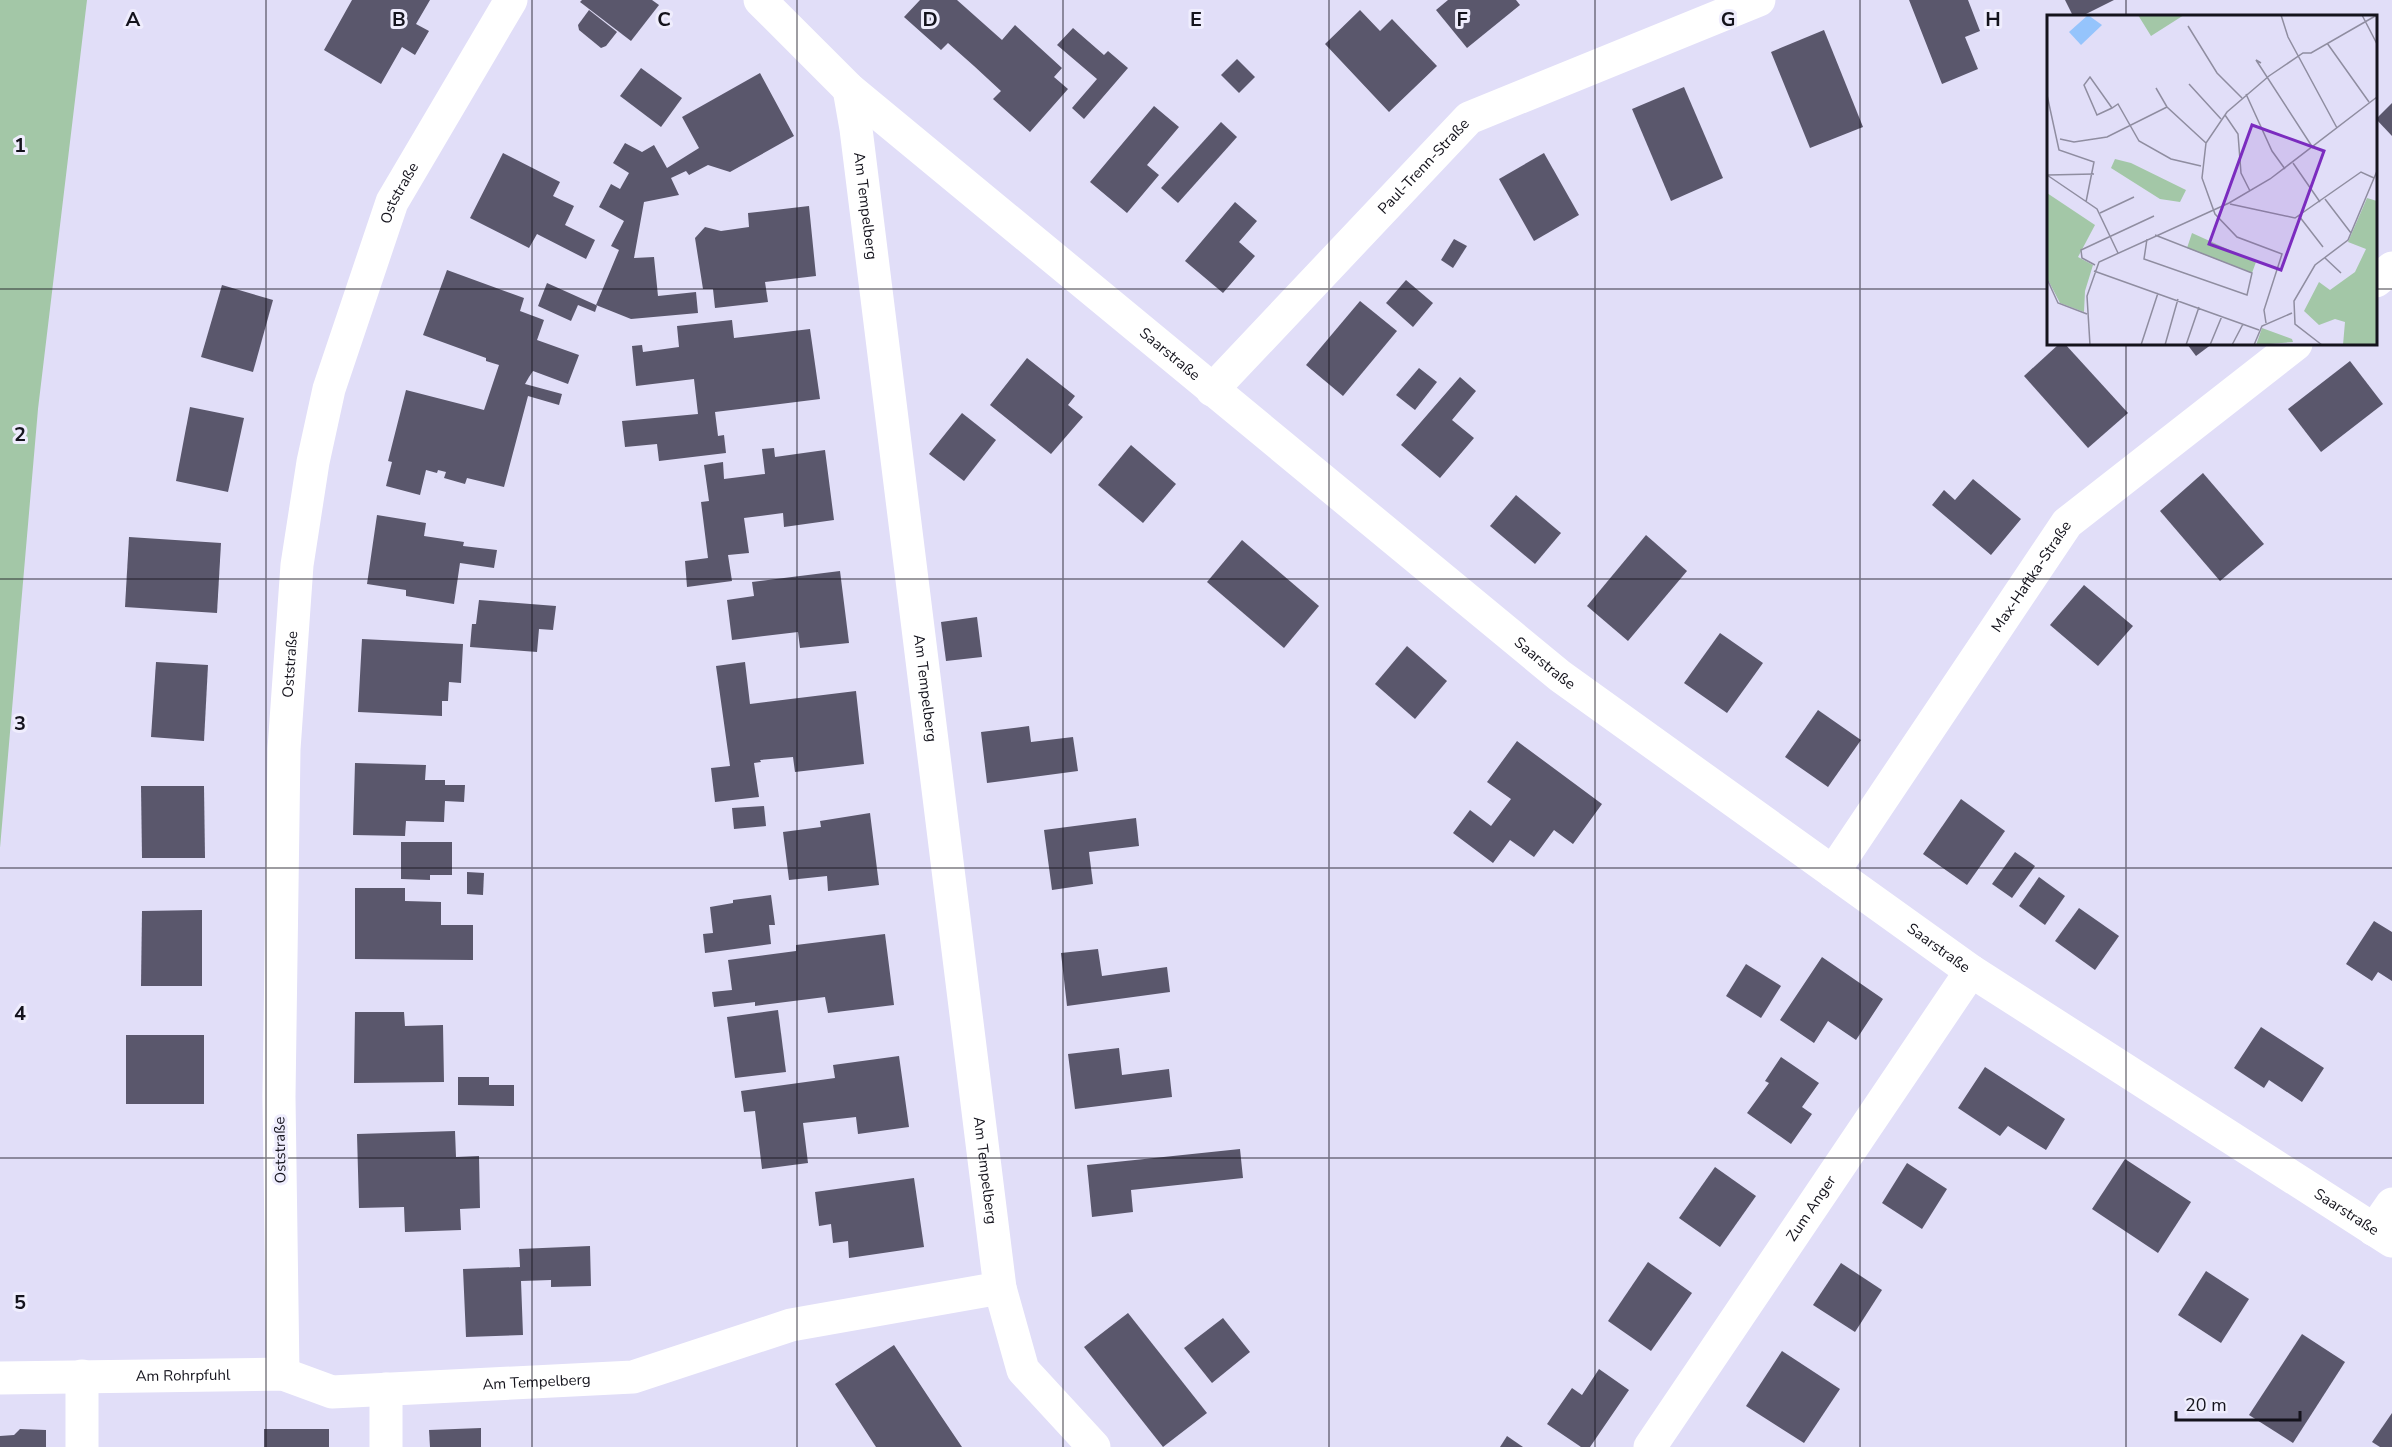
<svg xmlns="http://www.w3.org/2000/svg" width="2392" height="1447" font-family="'Nunito Sans',sans-serif">
	<rect width="100%" height="100%" fill="#e1def8"/>
	<polygon fill="#a3c7a7" points="0,0 87,0 38,409 0,848"/>
	<g fill="#5a576c">
		<polygon points="352,0 430,0 416,24 429,31 415,55 402,47 381,84 324,50"/>
		<polygon points="582,0 652,0 659,5 631,41 580,2"/>
		<polygon points="920,0 957,0 1002,40 1015,25 1062,68 1054,77 1068,89 1030,132 993,99 1001,91 974,66 948,43 941,50 904,17"/>
		<polygon points="1448,0 1516,0 1520,5 1467,48 1436,10"/>
		<polygon points="1909,0 1968,0 1980,31 1965,37 1978,69 1942,84"/>
		<polygon points="2065,0 2114,0 2082,16 2073,16"/>
		<polygon points="589,10 617,32 606,46 601,48 579,30 578,25"/>
		<polygon points="1360,10 1380,31 1392,19 1437,66 1389,112 1325,44"/>
		<polygon points="1073,28 1104,55 1108,51 1128,68 1084,119 1072,108 1097,79 1057,45"/>
		<polygon points="1824,30 1863,127 1810,148 1771,52"/>
		<polygon points="1237,59 1255,77 1239,93 1221,75"/>
		<polygon points="641,68 682,98 661,127 620,96"/>
		<polygon points="760,73 794,136 730,172 708,165 689,175 686,171 671,178 679,195 644,202 634,258 654,257 658,296 696,292 698,313 631,319 596,305 597,306 595,312 578,305 571,321 538,306 547,283 596,305 619,250 611,246 624,221 599,207 611,184 620,189 629,173 613,163 625,143 642,152 654,145 667,168 699,148 682,117"/>
		<polygon points="1684,87 1723,178 1671,201 1632,109"/>
		<polygon points="2392,103 2392,136 2376,119"/>
		<polygon points="1154,106 1179,127 1147,165 1159,175 1127,213 1090,182"/>
		<polygon points="1221,122 1237,137 1178,203 1161,188"/>
		<polygon points="503,153 560,182 553,196 574,206 565,225 595,240 586,259 537,234 529,248 470,218"/>
		<polygon points="1544,153 1579,215 1534,241 1499,179"/>
		<polygon points="1235,202 1257,221 1239,242 1255,256 1223,293 1185,261"/>
		<polygon points="809,206 816,276 765,282 768,302 715,308 713,289 703,289 695,238 705,227 721,231 749,227 748,213"/>
		<polygon points="1454,239 1467,246 1453,268 1441,260"/>
		<polygon points="447,270 524,298 520,311 544,320 537,340 579,355 568,384 533,371 529,377 525,384 562,394 559,405 528,396 504,487 467,478 465,484 444,478 446,472 438,470 437,473 426,470 420,495 386,486 392,462 388,461 406,390 484,410 499,365 486,361 486,358 423,335"/>
		<polygon points="1406,280 1433,303 1413,327 1386,303"/>
		<polygon points="222,285 273,300 253,372 201,357"/>
		<polygon points="1360,301 1397,331 1343,396 1306,365"/>
		<polygon points="732,320 734,338 810,329 820,399 715,412 718,436 724,435 726,453 659,461 657,444 625,447 622,421 698,414 694,379 636,386 632,346 642,345 643,352 679,347 677,326"/>
		<polygon points="2059,344 2065,344 2128,413 2088,448 2024,376"/>
		<polygon points="2187,344 2212,344 2196,356"/>
		<polygon points="1027,358 1075,396 1068,405 1083,417 1051,454 990,405"/>
		<polygon points="2350,361 2383,404 2321,452 2288,409"/>
		<polygon points="1419,368 1437,382 1415,410 1396,395"/>
		<polygon points="1460,377 1476,391 1452,420 1474,438 1440,478 1401,445"/>
		<polygon points="190,407 244,418 228,492 176,481"/>
		<polygon points="962,413 996,440 964,481 929,454"/>
		<polygon points="1131,445 1176,484 1143,523 1098,485"/>
		<polygon points="774,448 775,457 825,450 834,520 784,527 783,513 744,518 749,553 728,555 732,581 687,587 685,561 708,558 701,502 709,501 704,465 723,462 724,479 765,474 762,449"/>
		<polygon points="2203,473 2264,544 2220,581 2160,511"/>
		<polygon points="1973,479 2021,519 1991,555 1932,505 1944,490 1955,500"/>
		<polygon points="1516,495 1561,533 1535,564 1490,526"/>
		<polygon points="377,515 426,523 424,536 464,542 463,546 497,550 494,568 460,563 454,604 406,596 406,590 367,584"/>
		<polygon points="1646,535 1687,571 1628,641 1587,606"/>
		<polygon points="129,537 221,543 217,613 125,607"/>
		<polygon points="1242,540 1319,606 1284,648 1207,582"/>
		<polygon points="840,571 849,643 800,648 798,632 732,640 727,600 754,596 752,582"/>
		<polygon points="2084,585 2133,626 2098,666 2050,625"/>
		<polygon points="479,600 556,606 553,630 539,629 537,652 470,647 472,624 476,624"/>
		<polygon points="977,617 982,657 946,661 941,622"/>
		<polygon points="1720,633 1763,663 1727,713 1684,683"/>
		<polygon points="362,639 463,644 461,683 449,682 448,701 442,701 442,716 358,712"/>
		<polygon points="1407,646 1447,681 1415,719 1375,684"/>
		<polygon points="156,662 208,665 204,741 151,737"/>
		<polygon points="745,662 750,704 856,691 864,764 795,772 793,757 760,760 761,762 754,763 759,797 715,802 711,768 730,766 716,666"/>
		<polygon points="1818,710 1861,740 1828,787 1785,757"/>
		<polygon points="1029,726 1031,742 1073,737 1078,771 987,783 981,732"/>
		<polygon points="1517,741 1602,804 1573,844 1554,830 1534,857 1510,840 1493,863 1453,833 1470,810 1491,826 1511,799 1487,782"/>
		<polygon points="355,763 426,765 425,780 445,780 445,785 465,785 464,802 445,801 444,822 406,821 405,836 353,835"/>
		<polygon points="141,786 204,786 205,858 142,858"/>
		<polygon points="1961,799 2005,831 1967,885 1923,854"/>
		<polygon points="764,806 766,826 734,829 732,808"/>
		<polygon points="870,813 879,885 828,891 827,876 789,880 783,832 821,827 820,821"/>
		<polygon points="1136,818 1139,846 1089,852 1093,884 1052,890 1044,830"/>
		<polygon points="401,842 452,842 452,875 430,875 430,880 401,879"/>
		<polygon points="2015,852 2035,866 2012,898 1992,884"/>
		<polygon points="467,872 484,873 483,895 467,894"/>
		<polygon points="2039,877 2065,896 2045,925 2019,906"/>
		<polygon points="355,888 405,888 405,901 441,902 441,925 473,925 473,960 355,959"/>
		<polygon points="771,895 775,925 769,925 771,944 705,953 703,934 713,933 710,907 733,903 733,900"/>
		<polygon points="2079,908 2119,936 2095,970 2055,941"/>
		<polygon points="202,910 202,986 141,986 142,911"/>
		<polygon points="2374,921 2392,932 2392,981 2378,972 2372,981 2346,964"/>
		<polygon points="885,934 894,1005 828,1013 825,997 755,1006 755,1002 714,1007 712,992 732,990 728,960 796,951 796,945"/>
		<polygon points="1098,949 1102,976 1167,967 1170,992 1067,1006 1061,953"/>
		<polygon points="1822,957 1883,999 1856,1040 1828,1021 1814,1043 1780,1020"/>
		<polygon points="1746,964 1781,986 1761,1018 1726,996"/>
		<polygon points="778,1010 786,1072 735,1078 727,1017"/>
		<polygon points="355,1012 404,1012 405,1026 443,1025 444,1082 354,1083"/>
		<polygon points="2261,1027 2324,1068 2302,1102 2269,1080 2264,1088 2234,1068"/>
		<rect x="126" y="1035" width="78" height="69"/>
		<polygon points="1119,1048 1122,1075 1169,1069 1172,1097 1075,1109 1068,1054"/>
		<polygon points="899,1056 909,1127 858,1134 856,1117 803,1123 808,1163 762,1169 755,1111 744,1112 741,1091 835,1078 833,1065"/>
		<polygon points="1781,1057 1819,1083 1802,1107 1812,1114 1791,1144 1747,1113 1769,1083 1765,1081"/>
		<polygon points="1985,1067 2065,1119 2046,1150 2008,1126 2000,1136 1958,1108"/>
		<polygon points="458,1077 489,1077 489,1085 514,1085 514,1106 458,1105"/>
		<polygon points="455,1131 456,1157 479,1156 480,1208 460,1209 461,1230 405,1232 404,1207 359,1208 357,1134"/>
		<polygon points="1240,1149 1243,1178 1131,1190 1133,1212 1092,1217 1087,1165"/>
		<polygon points="2125,1159 2191,1202 2158,1253 2092,1209"/>
		<polygon points="1907,1163 1947,1189 1922,1229 1882,1203"/>
		<polygon points="1715,1167 1756,1196 1720,1247 1679,1218"/>
		<polygon points="914,1178 924,1247 849,1258 848,1241 833,1243 831,1224 819,1226 815,1192"/>
		<polygon points="590,1246 591,1286 551,1287 551,1280 521,1281 523,1335 466,1337 463,1269 520,1267 519,1249"/>
		<polygon points="1648,1262 1692,1293 1651,1351 1608,1321"/>
		<polygon points="1841,1263 1882,1290 1855,1332 1813,1305"/>
		<polygon points="2206,1271 2249,1299 2221,1343 2178,1315"/>
		<polygon points="1128,1313 1207,1413 1163,1447 1084,1347"/>
		<polygon points="1223,1318 1250,1352 1212,1383 1184,1348"/>
		<polygon points="2302,1334 2345,1362 2293,1443 2249,1415"/>
		<polygon points="894,1345 939,1413 962,1447 876,1447 835,1384"/>
		<polygon points="1782,1351 1840,1389 1804,1443 1746,1406"/>
		<polygon points="1599,1369 1629,1390 1590,1447 1581,1447 1547,1424 1572,1388 1582,1395"/>
		<polygon points="2392,1413 2392,1447 2380,1447 2372,1442"/>
		<polygon points="481,1428 481,1447 430,1447 429,1430"/>
		<polygon points="20,1429 46,1430 46,1447 0,1447 0,1436 14,1435"/>
		<rect x="264" y="1429" width="65" height="18"/>
		<polygon points="1507,1436 1523,1447 1500,1447"/>
	</g>
	<g fill="none" stroke-linecap="round" stroke-linejoin="round">
		<g stroke="#fff" stroke-width="33">
			<path id="s1" d="M760,0L849,89L1560,676L1971,971L2392,1241"/>
			<path id="s2" d="M849,89L856,129L1000,1288L1023,1370L1094,1447"/>
			<polyline points="2376,281 2392,268"/>
			<path id="s3" d="M1212,390L1469,118L1759,0"/>
			<path id="s4" d="M1833,872L2067,523L2296,344"/>
			<polyline points="2374,1230 2392,1204"/>
			<path id="s5" d="M283,1374L279,1097L284,749L297,565L313,462L329,389L392,202L511,0"/>
			<polyline points="82,1376 82,1447"/>
			<path id="s6" d="M0,1378L283,1374L332,1392L633,1377L791,1325L1000,1288"/>
			<polyline points="386,1389 386,1447"/>
			<path id="s7" d="M1650,1447L1971,971"/>
		</g>
	</g>
	<path fill="none" stroke="#14131c" stroke-width="1.5" stroke-opacity="0.55" d="M266,0V1447M532,0V1447M797,0V1447M1063,0V1447M1329,0V1447M1595,0V1447M1860,0V1447M2126,0V16M0,289H2048M2376,289H2392M2126,344V1447M0,579H2392M0,868H2392M0,1158H2392"/>
	<g text-anchor="middle" stroke-width="6" stroke-linejoin="round" paint-order="stroke">
		<g font-size="15" fill="#14131c" stroke="#efedfd">
			<text dy="5" stroke="none"><textPath href="#s3" startOffset="308">Paul-Trenn-Straße</textPath></text>
			<text dy="5" stroke="none"><textPath href="#s5" startOffset="1197">Oststraße</textPath></text>
			<text dy="5" stroke="none"><textPath href="#s2" startOffset="118">Am Tempelberg</textPath></text>
			<text dy="5" stroke="none"><textPath href="#s1" startOffset="542">Saarstraße</textPath></text>
			<text dy="5" stroke="none"><textPath href="#s4" startOffset="356">Max-Haftka-Straße</textPath></text>
			<text dy="5" stroke="none"><textPath href="#s1" startOffset="1028">Saarstraße</textPath></text>
			<text dy="5" stroke="none"><textPath href="#s5" startOffset="710">Oststraße</textPath></text>
			<text dy="5" stroke="none"><textPath href="#s2" startOffset="604">Am Tempelberg</textPath></text>
			<text dy="5" stroke="none"><textPath href="#s1" startOffset="1514">Saarstraße</textPath></text>
			<text transform="translate(280 1150) rotate(-91)" y="5">Oststraße</text>
			<text dy="5" stroke="none"><textPath href="#s2" startOffset="1090">Am Tempelberg</textPath></text>
			<text dy="5" stroke="none"><textPath href="#s7" startOffset="288">Zum Anger</textPath></text>
			<text dy="5" stroke="none"><textPath href="#s1" startOffset="2000">Saarstraße</textPath></text>
			<text dy="5" stroke="none"><textPath href="#s6" startOffset="183">Am Rohrpfuhl</textPath></text>
			<text dy="5" stroke="none"><textPath href="#s6" startOffset="540">Am Tempelberg</textPath></text>
		</g>
	</g>
	<g transform="translate(2047 15)">
		<rect width="330" height="330" fill="#e1def8"/>
		<path d="M91,0H137L104,21ZM68,144L84,148L139,175L133,187L113,184L64,153ZM0,178L48,210L31,242L46,250L38,276L37,297L13,288L0,263ZM320,183L330,186V330H296L298,307L288,304L272,310L257,296L272,267L283,275L308,257L319,234L301,227ZM145,218L209,247L205,258L140,233ZM215,313L245,324L246,327L209,330Z" fill="#a3c7a7"/>
		<path d="M41,0L55,10L34,30L22,17Z" fill="#95c4fc"/>
		<path fill="none" stroke="#8f8da0" stroke-width="1.5" d="M234,0L241,22L290,113M315,0L330,29M141,11L170,58L195,83M280,28L322,87M214,48L209,45L266,133M142,69L174,104M109,73L120,92L159,128M199,79L225,136L238,154M0,80L12,135L47,147L39,187M65,93L43,62L37,70L50,100L65,93L71,89L92,126L124,144L154,151M178,100L191,119L194,158L203,176M13,124L27,127L60,122L120,92M246,148L273,187M0,160L50,194L71,238M1,160L47,159M278,184L304,218M183,189L248,203L314,157L327,163M53,198L87,182M252,201L276,232M100,224L97,244L200,280L205,258L108,220M278,243L294,258M48,250L35,243L34,235L107,201M47,256L212,315M0,264L11,288L40,299M219,308L217,295L235,239L190,222L168,199L155,163L159,128L180,97L222,61L256,38H264L330,0M43,330L40,281L52,247L182,188L223,164L330,82M94,330L111,278M118,330L131,284M139,330L152,292M163,330L175,301M185,330L196,309M207,330L215,311L245,298M275,330L248,309L247,286L268,250L301,225L330,156"/>
		<path fill="#7b2cbf" fill-opacity="0.15" stroke="#7b2cbf" stroke-width="3" d="M205,110L277,136L234,255L162,229Z"/>
		<rect width="330" height="330" fill="none" stroke="#14131c" stroke-width="3"/>
	</g>
	<g font-size="20" text-anchor="middle" font-weight="bold" fill="#14131c" stroke="#efedfd" stroke-width="6" stroke-linejoin="round" paint-order="stroke">
		<text x="133" y="26">A</text>
		<text x="399" y="26">B</text>
		<text x="664" y="26">C</text>
		<text x="930" y="26">D</text>
		<text x="1196" y="26">E</text>
		<text x="1462" y="26">F</text>
		<text x="1728" y="26">G</text>
		<text x="1993" y="26">H</text>
		<text x="20" y="152">1</text>
		<text x="20" y="441">2</text>
		<text x="20" y="730">3</text>
		<text x="20" y="1020">4</text>
		<text x="20" y="1309">5</text>
	</g>
	<path d="M2176 1411v9h124v-9" fill="none" stroke="#14131c" stroke-width="3"/>
	<text x="2185" y="1411" font-size="18" fill="#14131c" stroke="#efedfd" stroke-width="4.5" paint-order="stroke">20 m</text>
</svg>
